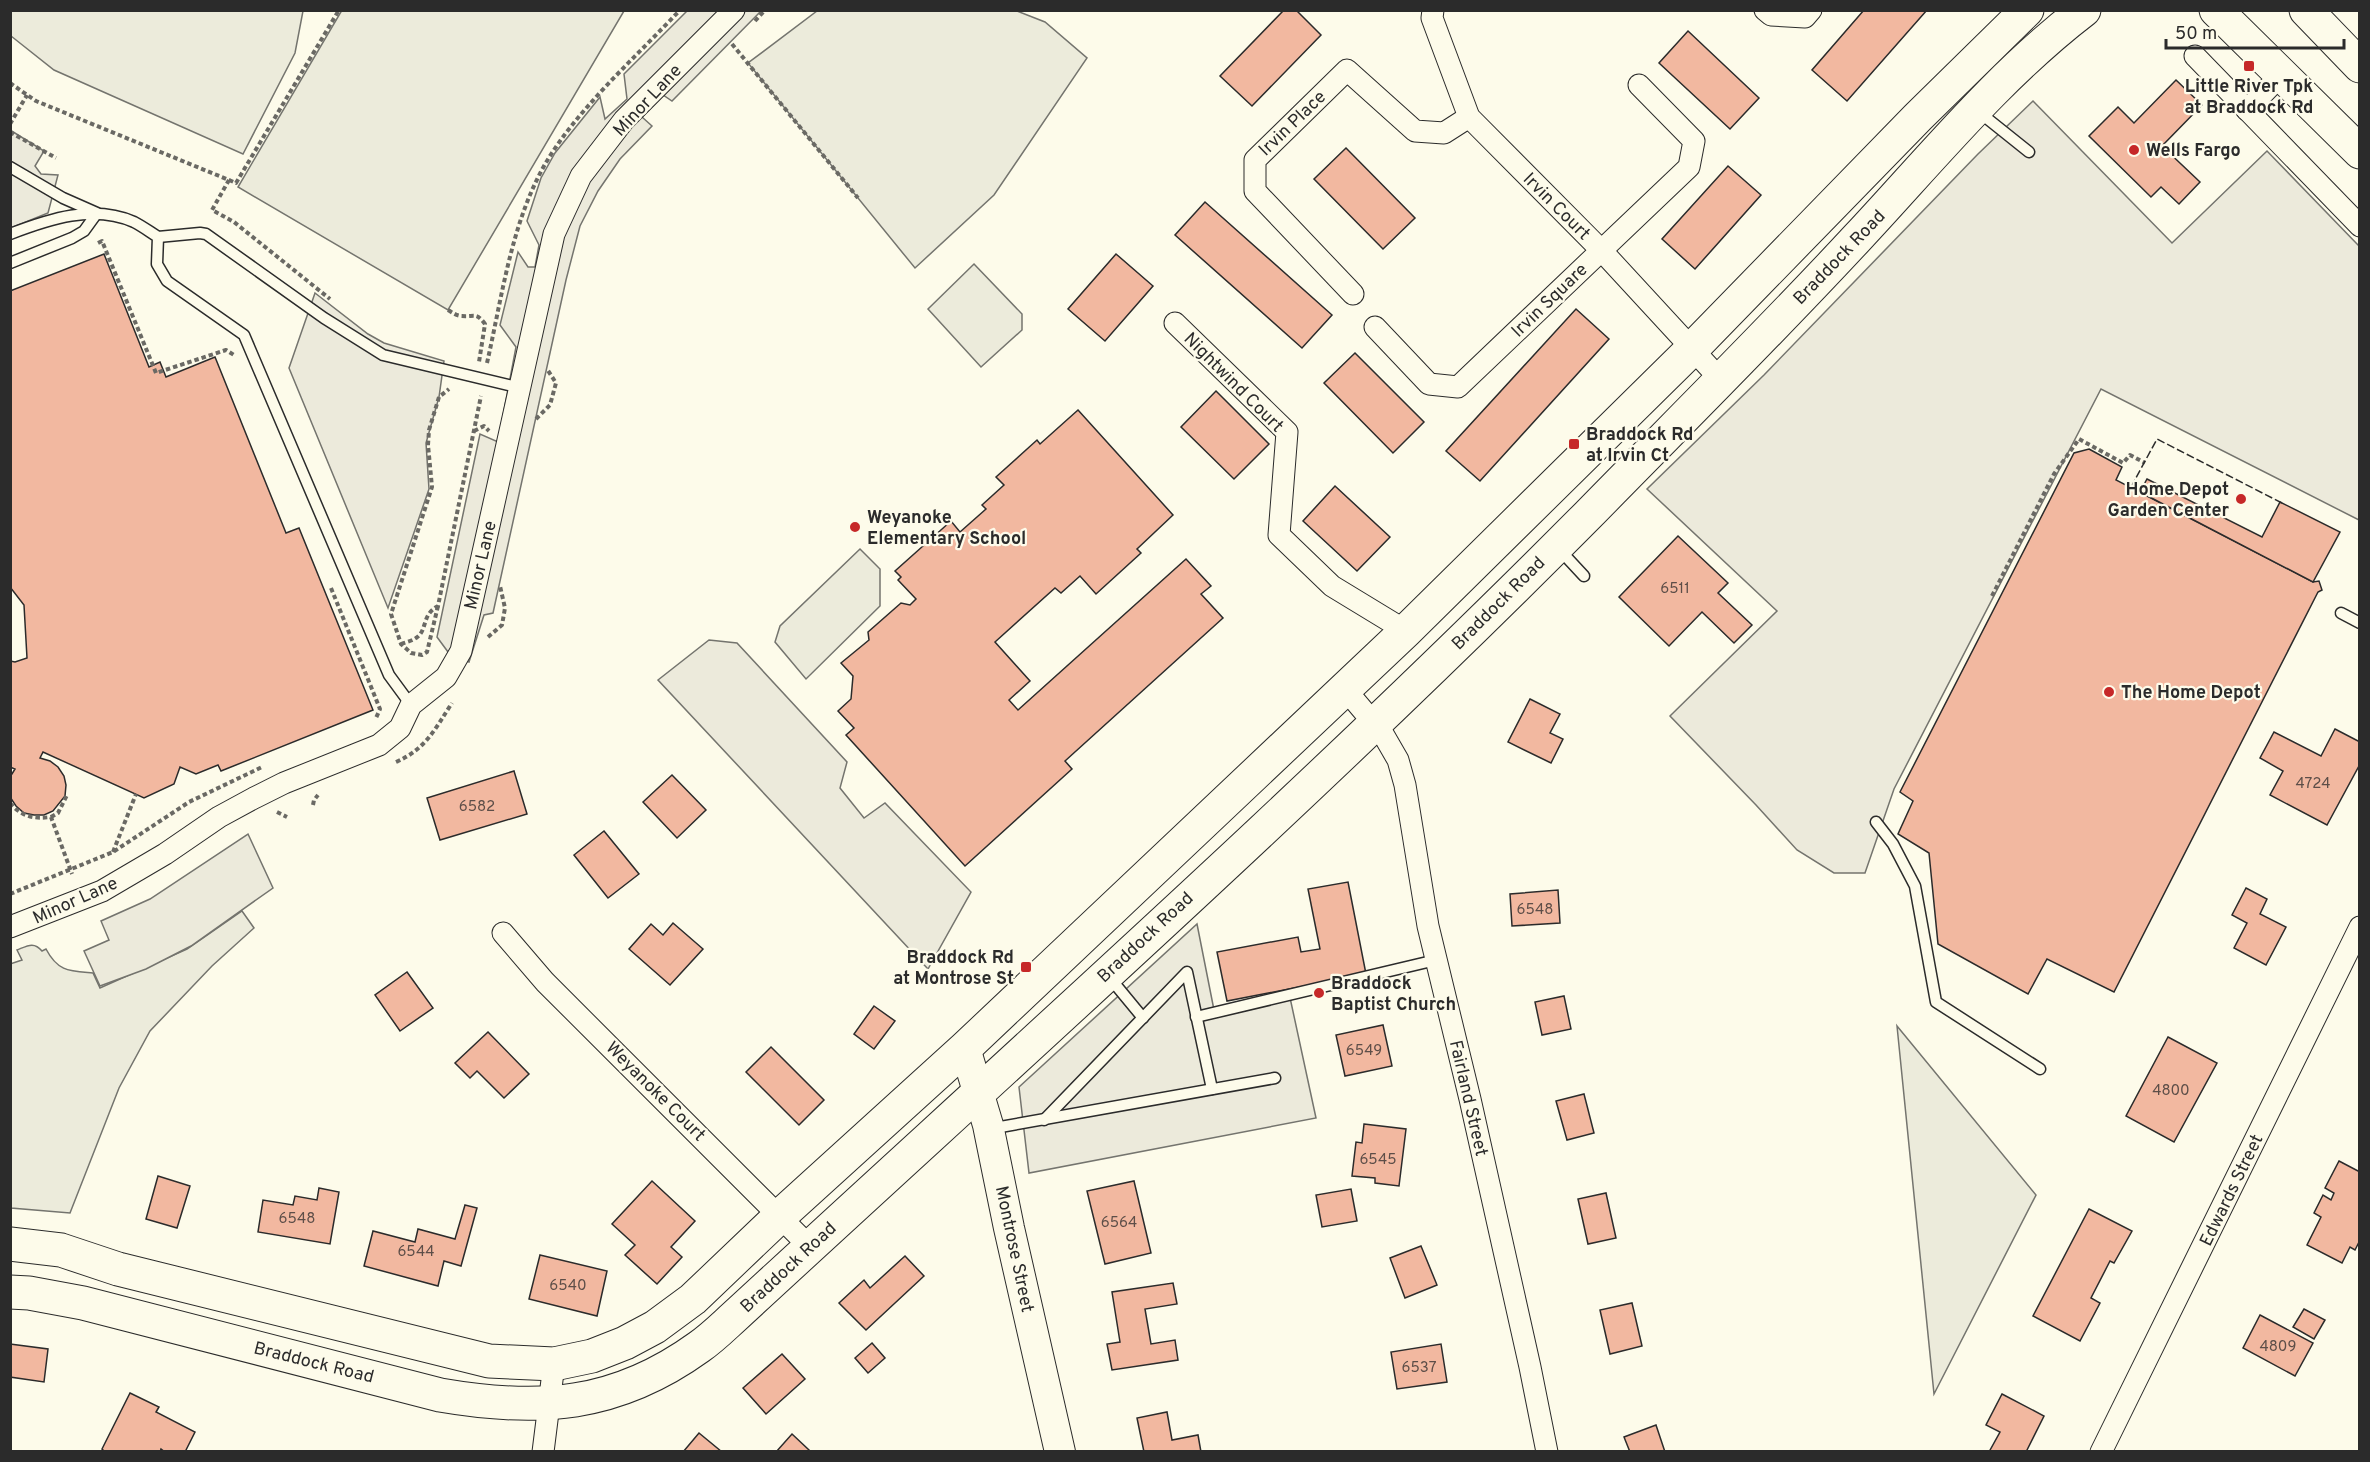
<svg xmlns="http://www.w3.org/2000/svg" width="2370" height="1462" font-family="Overpass,sans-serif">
	<rect width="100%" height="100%" fill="#fdfbea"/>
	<g fill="#ecebdb" stroke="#74746e" stroke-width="1.5">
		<polygon points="342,10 624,11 448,310 238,187"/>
		<polygon points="10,11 11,10 303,11 295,53 243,154 54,70 11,36"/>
		<polygon points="817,11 1017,11 1045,22 1087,58 994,195 915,268 748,63"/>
		<polygon points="974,264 1022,314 1022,330 981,367 928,309"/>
		<polygon points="860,549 880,569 880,606 806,679 775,642 780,626"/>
		<path d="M242,911L254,928L212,966L150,1031L119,1088L70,1213L11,1208L10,964L22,960L17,950C27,946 34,941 42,951L46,949C58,972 70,971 93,973L100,988L187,949Z"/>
		<polygon points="1897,1026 2036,1195 1934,1394"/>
	</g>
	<g fill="#eceadb" stroke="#74746e" stroke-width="1.5">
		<polygon points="687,11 761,11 672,101 663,95 642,117 652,126 620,159 598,191 580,226 566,280 493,613 484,615 469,662 451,656 437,637 480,434 498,442 516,347 500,325 518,252 528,267 535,267 539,245 527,221 541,178 555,153 600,97 605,119 627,99 624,74"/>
		<polygon points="2033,101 2172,243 2267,151 2359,246 2359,520 2101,389 1894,789 1865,873 1834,873 1797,850 1756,805 1670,716 1777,611 1647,489 1764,375 1978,154"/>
		<polygon points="10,130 44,151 35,166 41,174 58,175 48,213 11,228"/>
		<polygon points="315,293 368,334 384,343 444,361 439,397 426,443 429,489 388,608 289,368"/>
		<polygon points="709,640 737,643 847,762 840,788 864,818 885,803 971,892 928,969 658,680"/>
		<polygon points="248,834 273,888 191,946 146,969 100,986 84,951 109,940 101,921 150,899"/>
		<polygon points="1197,924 1214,1010 1289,993 1316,1118 1029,1173 1019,1087"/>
	</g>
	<g fill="#f2b8a0" stroke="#2b2b2b" stroke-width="1.5">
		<polygon points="1284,10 1296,10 1321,35 1252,106 1220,76"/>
		<polygon points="1864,10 1927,10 1847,101 1812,70"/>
		<polygon points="1688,31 1759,98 1730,129 1659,63"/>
		<polygon points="2176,80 2202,105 2162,146 2200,182 2179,204 2161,187 2151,197 2089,136 2118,107 2134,123"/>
		<polygon points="1346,148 1415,218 1383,249 1314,179"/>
		<polygon points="1728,166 1761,195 1695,269 1662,239"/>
		<polygon points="1205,202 1332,315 1302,348 1175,235"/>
		<polygon points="104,254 149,367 160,362 166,377 215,357 286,533 299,528 373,710 221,771 218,765 196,774 180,767 174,784 144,798 43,752 40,758 50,761 58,767 64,776 66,785 65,796 53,811 44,815 34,815 24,813 16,806 10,797 10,777 15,769 10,767 10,661 15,662 27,658 24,605 10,587 10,291"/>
		<polygon points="1116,254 1153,286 1105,341 1068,309"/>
		<polygon points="1576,309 1609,339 1480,481 1446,451"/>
		<polygon points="1355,353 1424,422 1393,453 1324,383"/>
		<polygon points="1216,391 1269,444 1234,479 1181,427"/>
		<polygon points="1078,410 1173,515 1137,549 1141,553 1096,594 1080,576 1061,593 1055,588 995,642 1030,681 1009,700 1018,710 1186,559 1211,586 1201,594 1223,618 1065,761 1072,769 965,866 846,735 854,728 838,711 851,699 853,676 841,663 869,640 868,632 901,603 910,605 916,599 898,580 901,577 895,571 951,521 960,532 986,509 982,505 1004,485 996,477 1037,440 1040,444"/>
		<polygon points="2089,449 2122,467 2116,480 2313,582 2319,581 2322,590 2318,592 2114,992 2047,959 2028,994 1938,944 1929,853 1898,834 1913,801 1900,792 2074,453"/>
		<polygon points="2147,479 2262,537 2280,502 2340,532 2313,582 2140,492"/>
		<polygon points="1335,486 1390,537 1357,571 1303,521"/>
		<polygon points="1678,536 1728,583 1718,593 1752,625 1734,643 1702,612 1669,646 1619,597"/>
		<polygon points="1530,699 1560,714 1550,733 1563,739 1551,763 1508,742"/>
		<polygon points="2335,729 2360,742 2360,764 2327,825 2270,795 2283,771 2260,758 2274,732 2321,756"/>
		<polygon points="514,771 527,814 440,840 427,798"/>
		<polygon points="672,775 706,810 677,838 643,802"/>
		<polygon points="604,831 639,874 608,898 574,855"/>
		<polygon points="1348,882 1366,974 1227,1001 1217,952 1298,937 1301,952 1320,949 1308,889"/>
		<polygon points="2246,888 2267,899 2260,914 2286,927 2266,965 2234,948 2247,923 2232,915"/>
		<polygon points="1558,890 1560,923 1512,926 1510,894"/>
		<polygon points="673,923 703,949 670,985 629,949 651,924 663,935"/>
		<polygon points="407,972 433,1008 400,1031 375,995"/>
		<polygon points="1564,996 1571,1029 1542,1035 1535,1002"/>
		<polygon points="874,1006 895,1021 874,1049 854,1034"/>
		<polygon points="1383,1025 1392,1066 1345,1076 1336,1035"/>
		<polygon points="488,1032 529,1074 504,1098 477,1071 470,1078 455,1063"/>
		<polygon points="2168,1037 2217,1063 2174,1142 2126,1116"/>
		<polygon points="771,1047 824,1100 799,1125 746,1072"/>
		<polygon points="1584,1094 1594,1133 1567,1140 1556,1101"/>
		<polygon points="1364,1124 1406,1129 1399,1186 1375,1183 1375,1178 1352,1176 1356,1142 1362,1143"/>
		<polygon points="2339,1161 2360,1172 2360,1240 2355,1250 2350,1247 2342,1263 2307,1245 2321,1217 2314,1213 2323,1195 2331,1200 2334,1193 2325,1188"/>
		<polygon points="158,1176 190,1186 177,1228 146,1219"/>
		<polygon points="652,1181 695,1221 671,1247 682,1257 657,1284 625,1255 635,1245 612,1224"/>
		<polygon points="1134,1181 1151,1253 1105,1264 1087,1191"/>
		<polygon points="319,1188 339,1192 330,1244 258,1232 263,1200 293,1205 295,1196 317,1200"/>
		<polygon points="1351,1189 1357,1221 1322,1227 1316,1195"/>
		<polygon points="1606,1193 1616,1238 1588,1244 1578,1199"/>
		<polygon points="465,1205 477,1208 461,1266 444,1261 438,1286 364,1266 373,1231 415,1242 418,1229 455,1239"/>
		<polygon points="2089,1209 2132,1231 2114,1263 2110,1261 2091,1298 2100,1303 2080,1341 2033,1316"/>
		<polygon points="1421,1246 1437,1285 1405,1298 1390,1258"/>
		<polygon points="540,1255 607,1271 597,1316 529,1299"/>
		<polygon points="905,1256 924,1276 866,1330 839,1303 864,1280 870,1288"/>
		<polygon points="1173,1283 1177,1304 1145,1309 1151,1344 1175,1340 1178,1360 1112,1370 1107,1344 1120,1342 1112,1292"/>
		<polygon points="1632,1303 1642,1346 1610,1354 1600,1310"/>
		<polygon points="2304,1309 2325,1320 2314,1339 2293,1327"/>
		<polygon points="2260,1315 2313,1343 2295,1376 2243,1348"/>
		<polygon points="872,1343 885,1358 868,1373 855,1358"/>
		<polygon points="10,1344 48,1349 44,1382 10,1377"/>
		<polygon points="1441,1344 1447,1382 1397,1389 1391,1352"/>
		<polygon points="782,1354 805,1379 766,1414 743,1388"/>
		<polygon points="130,1393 159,1407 156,1412 195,1432 185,1452 165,1452 161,1449 160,1452 105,1452 102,1449"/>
		<polygon points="2002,1394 2044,1416 2026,1452 1989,1452 2000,1432 1986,1425"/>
		<polygon points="1167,1412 1172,1440 1198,1435 1201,1452 1144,1452 1137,1418"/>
		<polygon points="1656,1425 1665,1452 1630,1452 1624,1437"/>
		<polygon points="699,1433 722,1452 683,1452"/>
		<polygon points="792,1434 809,1450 807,1452 776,1452"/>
	</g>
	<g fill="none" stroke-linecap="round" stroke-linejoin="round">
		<defs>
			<g id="lane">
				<polyline points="1979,112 2029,152"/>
				<polyline points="10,167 63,198 97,213 84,231 72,238 10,263"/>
				<path d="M10,234C49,219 93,204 134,222C142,226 150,232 158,237L157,264L167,281L244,335L389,675L411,705"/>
				<polyline points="158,237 200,233 206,234 324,318 383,355 521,388"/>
				<polyline points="1558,548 1584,576"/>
				<polyline points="2341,613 2360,623"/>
				<polyline points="1876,822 1893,844 1915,886 1936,1002 2040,1069"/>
				<polyline points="1110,978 1143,1018"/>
				<polyline points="1196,1017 1436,960"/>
				<polyline points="1044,1120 1187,972 1212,1089"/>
				<polyline points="989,1129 1275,1078"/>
			</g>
			<g id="street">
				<polyline points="1433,10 1432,18 1469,117 1601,250 1720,379"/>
				<polyline points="1765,10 1771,15 1805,17 1811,10"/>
				<polyline points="2195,56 2360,226"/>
				<polyline points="2247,110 2281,75"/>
				<polyline points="1353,294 1255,191 1255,160 1347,70 1415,131 1444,133 1469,117"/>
				<polyline points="1175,323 1287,432 1279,535 1332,586 1406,631"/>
				<polyline points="1375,327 1429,384 1458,387 1689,167 1694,141 1639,85"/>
				<polyline points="1345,689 1383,734 1398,760 1405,785 1428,926 1470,1099 1530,1367 1547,1452"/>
				<polyline points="10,927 102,891 165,854 219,817 254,798 284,783 379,745 400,728 411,705 446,677 461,651 554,234 581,176 624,120 734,10"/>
				<polyline points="503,933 545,982 810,1247"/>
				<polyline points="543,1452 554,1364"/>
				<polyline points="2101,1452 2360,927"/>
			</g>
			<polyline id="secondary" points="965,1048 988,1125 1009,1228 1060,1452"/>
			<g id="primary">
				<polyline points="2216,10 2360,152"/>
				<polyline points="2306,10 2360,66"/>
				<polyline points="10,1244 61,1250 118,1269 489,1361 554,1364 592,1356 625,1343 655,1327 693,1299 780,1216 965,1048 1406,631 1693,348 1918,117 2027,10"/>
				<path d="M10,1292L29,1293L83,1303L440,1395C539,1412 616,1407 699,1347C712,1338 723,1327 734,1317C1021,1052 1313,792 1588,515C1678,423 1770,332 1858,237C1930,160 1999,75 2084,10"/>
			</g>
		</defs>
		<use href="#lane" stroke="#2b2b2b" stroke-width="13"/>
		<use href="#street" stroke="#2b2b2b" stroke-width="23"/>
		<use href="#secondary" stroke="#2b2b2b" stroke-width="32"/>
		<use href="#primary" stroke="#2b2b2b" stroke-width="35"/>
		<g stroke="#6a6964" stroke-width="4" stroke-dasharray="4.5 3" stroke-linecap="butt">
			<polyline points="755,21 765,10"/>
			<polyline points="732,44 858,198"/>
			<polyline points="10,83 36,101 229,180 212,210 234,222 330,299"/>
			<polyline points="10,124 27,95"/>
			<polyline points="10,132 56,158"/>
			<polyline points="229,180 236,183 339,10"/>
			<polyline points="98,243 102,241 156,373 226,350 234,355"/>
			<path d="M448,310C453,313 457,316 462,316C475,317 476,312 485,324L479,362"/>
			<path d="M487,363C502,297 511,225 544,166C575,111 636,57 680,10"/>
			<polyline points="536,419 550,405 556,383 547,369"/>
			<polyline points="474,431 484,426 489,431"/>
			<polyline points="331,588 380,709 376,718"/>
			<polyline points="1992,596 2054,474 2079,439 2123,463 2130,455 2145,463"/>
			<polyline points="438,606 427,652 422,655 411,653 401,644 391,614 432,487 428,445 429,430 439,397 449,389"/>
			<polyline points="488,637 502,625 505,608 500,586"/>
			<path d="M401,644C406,642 412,641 416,638C428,630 421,615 438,606L481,396"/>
			<path d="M396,762C426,749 435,729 452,703"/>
			<path d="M10,803C22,817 34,819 51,817L72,874"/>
			<polyline points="313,805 314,800 318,795"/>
			<polyline points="277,812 287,817"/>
			<polyline points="51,817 58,813 67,795"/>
			<polyline points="113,852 136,794"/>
			<polyline points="10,894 113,852 189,802 262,767"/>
		</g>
		<use href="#lane" stroke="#fdfbea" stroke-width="10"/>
		<use href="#street" stroke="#fdfbea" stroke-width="21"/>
		<use href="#secondary" stroke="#fdfbea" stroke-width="30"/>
		<use href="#primary" stroke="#fdfbea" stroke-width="33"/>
		<polyline stroke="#2b2b2b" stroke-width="1.5" stroke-dasharray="8 3" stroke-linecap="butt" points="2131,487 2157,439 2282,503"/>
	</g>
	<g fill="#c62828" stroke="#fdfbea" stroke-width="2">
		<rect x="2243" y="60" width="12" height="12" rx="3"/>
		<circle cx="2134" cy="150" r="6"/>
		<rect x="1568" y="438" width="12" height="12" rx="3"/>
		<circle cx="2241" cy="499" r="6"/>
		<circle cx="855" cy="527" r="6"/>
		<circle cx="2109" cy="692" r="6"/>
		<rect x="1020" y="961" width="12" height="12" rx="3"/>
		<circle cx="1319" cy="993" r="6"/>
	</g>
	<g text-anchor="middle" stroke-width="4.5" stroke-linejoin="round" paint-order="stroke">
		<g font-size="15" fill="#5d4e48">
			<text x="1675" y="593">6511</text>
			<text x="2313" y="788">4724</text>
			<text x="477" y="811">6582</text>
			<text x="1535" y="914">6548</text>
			<text x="1364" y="1055">6549</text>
			<text x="2171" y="1095">4800</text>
			<text x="1378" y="1164">6545</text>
			<text x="297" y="1223">6548</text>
			<text x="1119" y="1227">6564</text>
			<text x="416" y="1256">6544</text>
			<text x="568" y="1290">6540</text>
			<text x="2278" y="1351">4809</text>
			<text x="1419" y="1372">6537</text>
		</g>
		<g font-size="18" font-weight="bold" fill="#2b2b2b" stroke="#fdfbea" text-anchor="start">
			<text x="2249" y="92" text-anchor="middle">Little River Tpk<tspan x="2249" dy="21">at Braddock Rd</tspan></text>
			<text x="2146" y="156">Wells Fargo</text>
			<text x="1586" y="440">Braddock Rd<tspan x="1586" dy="21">at Irvin Ct</tspan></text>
			<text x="2229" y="495" text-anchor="end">Home Depot<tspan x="2229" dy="21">Garden Center</tspan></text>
			<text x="867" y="523">Weyanoke<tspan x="867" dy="21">Elementary School</tspan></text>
			<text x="2121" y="698">The Home Depot</text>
			<text x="1014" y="963" text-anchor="end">Braddock Rd<tspan x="1014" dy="21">at Montrose St</tspan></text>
			<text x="1331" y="989">Braddock<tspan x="1331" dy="21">Baptist Church</tspan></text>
		</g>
		<g font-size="18" fill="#2b2b2b" stroke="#fdfbea">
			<text transform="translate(647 100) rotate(-47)" y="6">Minor Lane</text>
			<text transform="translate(1292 123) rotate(-44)" y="6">Irvin Place</text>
			<text transform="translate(1557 206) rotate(45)" y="6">Irvin Court</text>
			<text transform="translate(1839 257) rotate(-46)" y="6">Braddock Road</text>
			<text transform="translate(1549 300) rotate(-44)" y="6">Irvin Square</text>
			<text transform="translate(1234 382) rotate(45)" y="6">Nightwind Court</text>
			<text transform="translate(480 565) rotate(-77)" y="6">Minor Lane</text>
			<text transform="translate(1498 603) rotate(-45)" y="6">Braddock Road</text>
			<text transform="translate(75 900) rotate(-24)" y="6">Minor Lane</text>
			<text transform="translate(1145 937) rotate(-43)" y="6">Braddock Road</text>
			<text transform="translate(656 1091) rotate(45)" y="6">Weyanoke Court</text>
			<text transform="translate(1469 1098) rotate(77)" y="6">Fairland Street</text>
			<text transform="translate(2231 1190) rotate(-64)" y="6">Edwards Street</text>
			<text transform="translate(1015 1249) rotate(78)" y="6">Montrose Street</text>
			<text transform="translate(788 1267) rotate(-43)" y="6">Braddock Road</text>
			<text transform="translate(314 1362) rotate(14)" y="6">Braddock Road</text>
		</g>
	</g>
	<rect width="2370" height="1462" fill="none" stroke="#2b2b2b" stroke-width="24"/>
	<path d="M2166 39v9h178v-9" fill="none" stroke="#2b2b2b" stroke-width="3"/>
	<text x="2175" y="39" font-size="18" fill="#2b2b2b" stroke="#fdfbea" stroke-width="4.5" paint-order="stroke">50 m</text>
</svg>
